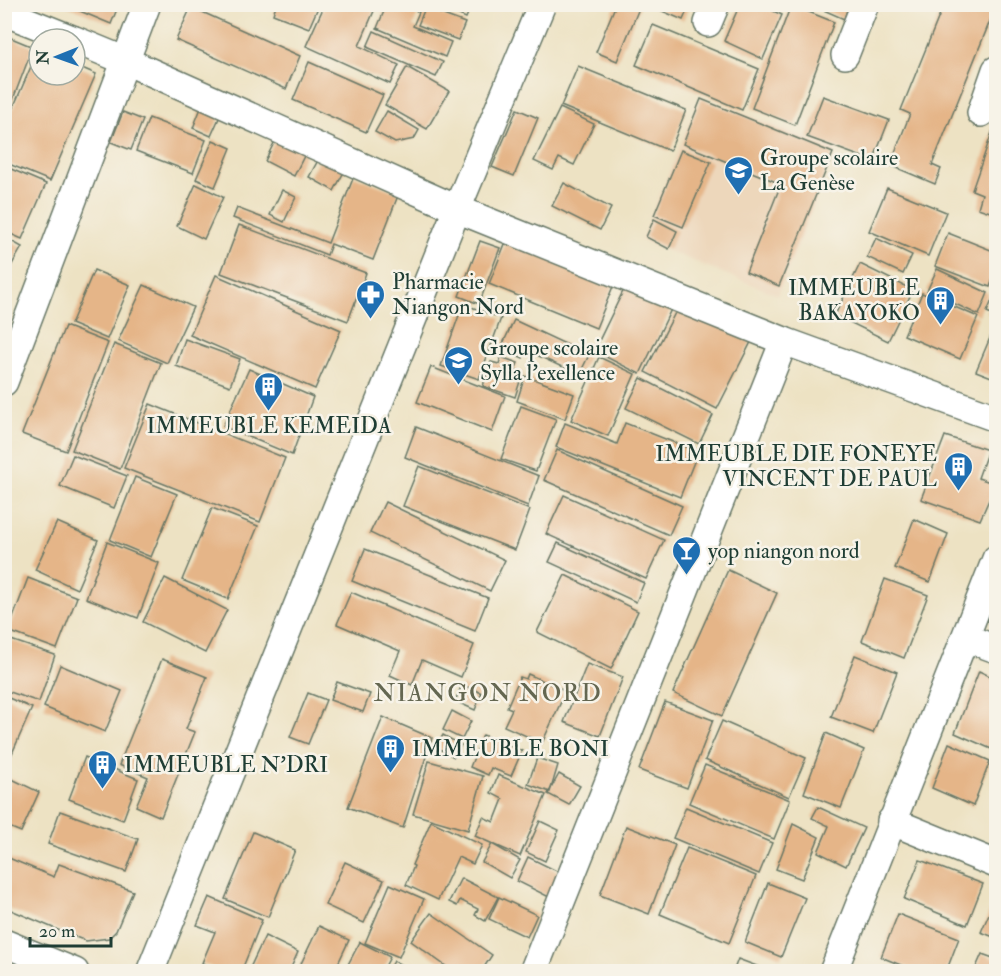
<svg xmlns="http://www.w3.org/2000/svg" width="1001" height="976" font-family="'IM FELL Double Pica',serif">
	<rect width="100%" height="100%" fill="#f7f3e8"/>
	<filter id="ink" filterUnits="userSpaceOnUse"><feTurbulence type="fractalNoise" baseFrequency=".0167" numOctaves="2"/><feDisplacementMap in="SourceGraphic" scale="12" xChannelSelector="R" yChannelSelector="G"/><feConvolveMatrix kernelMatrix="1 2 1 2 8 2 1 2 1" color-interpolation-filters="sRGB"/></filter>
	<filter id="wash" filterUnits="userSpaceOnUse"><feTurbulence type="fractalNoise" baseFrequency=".008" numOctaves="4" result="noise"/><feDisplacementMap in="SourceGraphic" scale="24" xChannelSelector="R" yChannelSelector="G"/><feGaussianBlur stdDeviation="1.35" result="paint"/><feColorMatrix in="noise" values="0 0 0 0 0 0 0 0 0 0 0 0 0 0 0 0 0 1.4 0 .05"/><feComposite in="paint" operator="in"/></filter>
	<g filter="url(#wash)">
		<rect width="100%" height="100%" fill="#ede2c3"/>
		<polygon fill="#edd7bb" points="700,97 836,149 778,295 641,240"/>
		<g id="blocks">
			<g fill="#e5b588">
				<polygon points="63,4 119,4 111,24"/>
				<polygon points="325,4 377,4 359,46 399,65 390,84 306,46"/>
				<polygon points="387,4 402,4 419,12 413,26 451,42 445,57 377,28"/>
				<polygon points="433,4 472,4 466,18"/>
				<polygon points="616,4 640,6 617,61 596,52"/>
				<polygon points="646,4 690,4 683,20"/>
				<polygon points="740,4 758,4 782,15 763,59 724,41"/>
				<polygon points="810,4 849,4 844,19"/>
				<polygon points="944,4 996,4 996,6 932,165 941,169 935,184 890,165 910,114 901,110"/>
				<polygon points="276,5 319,5 309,28 273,14"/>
				<polygon points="791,5 834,22 795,125 752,108"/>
				<polygon points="191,7 300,56 286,89 176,40"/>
				<polygon points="425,8 465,23 458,40 418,25"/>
				<polygon points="653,25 759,69 742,110 636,65"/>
				<polygon points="374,31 443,62 436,77 367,47"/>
				<polygon points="4,35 33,47 7,115 4,114"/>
				<polygon points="39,48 39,75 75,75 75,65 96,74 50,181 4,162 4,129"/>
				<polygon points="309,62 383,95 366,132 293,100"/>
				<polygon points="578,66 686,110 670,151 561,106"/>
				<polygon points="407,67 449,91 427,129 385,105"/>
				<polygon points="823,96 889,120 873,161 807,137"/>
				<polygon points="701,99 833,153 779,286 746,272 781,184 683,144"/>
				<polygon points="201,108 220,116 211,136 193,128"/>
				<polygon points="560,108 594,124 574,165 559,158 553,170 534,161"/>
				<polygon points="517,109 538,118 514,176 492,167"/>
				<polygon points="387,111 419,130 414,139 395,143 375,132"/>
				<polygon points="123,112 143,120 131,150 111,142"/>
				<polygon points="149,118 206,140 193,173 136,151"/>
				<polygon points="996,121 996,214 978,208 982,194 972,190"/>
				<polygon points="280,131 309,146 294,176 265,161"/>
				<polygon points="213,140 231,148 215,187 196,179"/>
				<polygon points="681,150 711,162 683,227 654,215"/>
				<polygon points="322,153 347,166 334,191 309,177"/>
				<polygon points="4,166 46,184 22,239 4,231"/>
				<polygon points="354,176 399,193 373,260 331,244 327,255 233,218 237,208 328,243"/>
				<polygon points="564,183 611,208 600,230 552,206"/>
				<polygon points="196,184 223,197 204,239 177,226"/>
				<polygon points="887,188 946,212 928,256 869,231"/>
				<polygon points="282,190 296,197 284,222 270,215"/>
				<polygon points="654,219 677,231 669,249 646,237"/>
				<polygon points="239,225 366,273 348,321 221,273"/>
				<polygon points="948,233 996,252 996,271 990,287 935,266"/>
				<polygon points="509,234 616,279 596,328 489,284"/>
				<polygon points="4,237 22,247 7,273 4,272"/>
				<polygon points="876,238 912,255 903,274 867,257"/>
				<polygon points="480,241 500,248 479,304 459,296"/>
				<polygon points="860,264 913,290 888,341 835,315"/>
				<polygon points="937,269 988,293 979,315 927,291"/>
				<polygon points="94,270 130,285 107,339 71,324"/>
				<polygon points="216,275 341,330 315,389 190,335"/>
				<polygon points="628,281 674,303 640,374 594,351"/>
				<polygon points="144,285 193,307 167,363 118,341"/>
				<polygon points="996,291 996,316 987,312"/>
				<polygon points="922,293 978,317 960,359 904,335"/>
				<polygon points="463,304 501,318 479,379 441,366"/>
				<polygon points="679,305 751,342 717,409 645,372"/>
				<polygon points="514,320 589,355 579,375 526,350 523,358 501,348"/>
				<polygon points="65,326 108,343 66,451 22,434"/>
				<polygon points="995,326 996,327 996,371 994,378 976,371"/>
				<polygon points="185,339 240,359 230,386 176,366"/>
				<polygon points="114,344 161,363 120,469 72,450"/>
				<polygon points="501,357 518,363 515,370 523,372 515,397 483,386 491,362 499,364"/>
				<polygon points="599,357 635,374 608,436 571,420"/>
				<polygon points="431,367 505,396 492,432 417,402"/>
				<polygon points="249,369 313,397 292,455 223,426"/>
				<polygon points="525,376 574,394 565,419 517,401"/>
				<polygon points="641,378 713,415 699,444 626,408"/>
				<polygon points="150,404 285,458 260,522 124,468"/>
				<polygon points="521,406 556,419 536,471 501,459"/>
				<polygon points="565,423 617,444 625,423 698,452 680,497 556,447"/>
				<polygon points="416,427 539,476 528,506 405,457"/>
				<polygon points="945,436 988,450 978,478 996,484 980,520 921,499"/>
				<polygon points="557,450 682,506 669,535 544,480"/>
				<polygon points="73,455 127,476 114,508 60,486"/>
				<polygon points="419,466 530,510 515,550 403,506"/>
				<polygon points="135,477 177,494 151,557 110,540"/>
				<polygon points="564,495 664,540 646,579 546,534"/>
				<polygon points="385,502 505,560 490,591 370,533"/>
				<polygon points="212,508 258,526 228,599 182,580"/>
				<polygon points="914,519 948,534 930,582 895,568"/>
				<polygon points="57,522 98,540 77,589 35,570"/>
				<polygon points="107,542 159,563 138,618 86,598"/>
				<polygon points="558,543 644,583 636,602 549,562"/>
				<polygon points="365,549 488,598 475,631 352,581"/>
				<polygon points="728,570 777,593 722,716 673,693"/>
				<polygon points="565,575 638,611 611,669 537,632"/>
				<polygon points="28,578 77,597 57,649 8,631"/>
				<polygon points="165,578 227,610 205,653 143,622"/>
				<polygon points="885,579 928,595 904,658 862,641"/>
				<polygon points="351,592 474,645 461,677 422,660 412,685 390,675 400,651 337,624"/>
				<polygon points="11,640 55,655 39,702 4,690 4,659"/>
				<polygon points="855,655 897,672 873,733 831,717"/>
				<polygon points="162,659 207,677 186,729 195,732 161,817 136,806 148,777 119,765"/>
				<polygon points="587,664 623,677 600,736 564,722"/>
				<polygon points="60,665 122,691 105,732 44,707"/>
				<polygon points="979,671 996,679 996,751 955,733"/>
				<polygon points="528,674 566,691 542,743 504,726 512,709 507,707 520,677 526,679"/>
				<polygon points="337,682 370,694 363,712 330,700"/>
				<polygon points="462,685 482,693 475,710 455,701"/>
				<polygon points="308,693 326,700 308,744 290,737"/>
				<polygon points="4,696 32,708 10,758 4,756"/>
				<polygon points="665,702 713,720 687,788 639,770"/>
				<polygon points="452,711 471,721 462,739 443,730"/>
				<polygon points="383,717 432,738 403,828 348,807"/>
				<polygon points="722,721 806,758 789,797 705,760"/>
				<polygon points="826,733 864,750 841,808 804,793"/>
				<polygon points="443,735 461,745 454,757 436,747"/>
				<polygon points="483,735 522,751 511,776 491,768 488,775 470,767"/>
				<polygon points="949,743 990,761 973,806 932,788"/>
				<polygon points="85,757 138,779 123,820 69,799"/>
				<polygon points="537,758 558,765 550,792 528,784"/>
				<polygon points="429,761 483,776 468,830 413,814"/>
				<polygon points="705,765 790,800 774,839 689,803"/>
				<polygon points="559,774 580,786 569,805 548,794"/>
				<polygon points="498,775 546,795 520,856 475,836 483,817 494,822 503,799 491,793"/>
				<polygon points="12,779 39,792 21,832 4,825 4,795"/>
				<polygon points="686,807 772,843 759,874 673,838"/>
				<polygon points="818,807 864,828 846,866 818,852 829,826 812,818"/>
				<polygon points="60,811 138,839 126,872 48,844"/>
				<polygon points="431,821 482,845 473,864 458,857 438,900 406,885 414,866 412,865"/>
				<polygon points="540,821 559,830 545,861 526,852"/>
				<polygon points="793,824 819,837 802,879 776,869"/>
				<polygon points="626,826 675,845 649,914 600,895"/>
				<polygon points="253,832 295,850 268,917 225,899"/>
				<polygon points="492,844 520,860 510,878 482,862"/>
				<polygon points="687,848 756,876 729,943 660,914"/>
				<polygon points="4,856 54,877 59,864 133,891 116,931 109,938 86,941 65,933 4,907"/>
				<polygon points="528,857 561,873 549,897 517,881"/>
				<polygon points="920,860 983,884 967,925 904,899"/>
				<polygon points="345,862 384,880 364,923 325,905"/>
				<polygon points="461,878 498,897 485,921 475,915 478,909 460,900 457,906 449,902"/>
				<polygon points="768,883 805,898 781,957 745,942"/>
				<polygon points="390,884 424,899 399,957 365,943"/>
				<polygon points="209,897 262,920 241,972 221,972 202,963 215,932 197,925"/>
				<polygon points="499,897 537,915 527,937 489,919"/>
				<polygon points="996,898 996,938 981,932"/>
				<polygon points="431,913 492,955 481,972 454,972 411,941"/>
				<polygon points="898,914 959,938 946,972 918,972 881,957"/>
				<polygon points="319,926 349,940 334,972 297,972"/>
				<polygon points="265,936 298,952 289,972 248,972"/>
				<polygon points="360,942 390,957 382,972 344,972"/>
				<polygon points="982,954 996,959 996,972 974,972"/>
				<polygon points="738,959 770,971 770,972 733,972"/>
				<polygon points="394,961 414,972 388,972"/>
			</g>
		</g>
	</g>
	<g filter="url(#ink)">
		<use href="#blocks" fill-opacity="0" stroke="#677766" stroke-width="1.5"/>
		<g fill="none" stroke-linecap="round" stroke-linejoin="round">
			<defs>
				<g id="minor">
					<polyline points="4,12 72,39"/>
					<polyline points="708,23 716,4"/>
					<polyline points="75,40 126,61 457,209 784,341 533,972"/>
					<polyline points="845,55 865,4"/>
					<polyline points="981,113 996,70"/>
					<polyline points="784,341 996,418"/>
					<polyline points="4,382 147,4"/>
					<polyline points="966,638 996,649"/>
					<polyline points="891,821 996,864"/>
					<polyline points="4,943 75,972"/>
					<polyline points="150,972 457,209 542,4"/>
					<polyline points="833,972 996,559"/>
				</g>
			</defs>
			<use href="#minor" stroke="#677766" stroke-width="30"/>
			<use href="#minor" stroke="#fff" stroke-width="27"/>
		</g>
	</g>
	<defs>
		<symbol id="school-pin" viewBox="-11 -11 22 30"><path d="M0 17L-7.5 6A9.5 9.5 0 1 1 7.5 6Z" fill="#1f6fb2" stroke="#f7f3e8"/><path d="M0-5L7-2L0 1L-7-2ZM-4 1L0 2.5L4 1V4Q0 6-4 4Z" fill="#fff"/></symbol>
		<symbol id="pharmacy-pin" viewBox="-11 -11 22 30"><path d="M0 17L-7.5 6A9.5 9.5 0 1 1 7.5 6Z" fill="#1f6fb2" stroke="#f7f3e8"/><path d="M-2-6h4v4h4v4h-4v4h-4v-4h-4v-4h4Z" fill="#fff"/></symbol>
		<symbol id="building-pin" viewBox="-11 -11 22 30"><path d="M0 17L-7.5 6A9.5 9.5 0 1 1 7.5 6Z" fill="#1f6fb2" stroke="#f7f3e8"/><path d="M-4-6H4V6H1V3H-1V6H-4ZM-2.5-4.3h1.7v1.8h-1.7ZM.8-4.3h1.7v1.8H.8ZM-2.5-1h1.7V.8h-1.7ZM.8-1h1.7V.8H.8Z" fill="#fff"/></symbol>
		<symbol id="bar-pin" viewBox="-11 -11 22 30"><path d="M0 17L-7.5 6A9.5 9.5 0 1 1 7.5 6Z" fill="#1f6fb2" stroke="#f7f3e8"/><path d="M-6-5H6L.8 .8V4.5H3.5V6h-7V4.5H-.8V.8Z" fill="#fff"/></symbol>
	</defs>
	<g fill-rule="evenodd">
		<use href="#school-pin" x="722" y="154" width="33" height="45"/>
		<use href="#pharmacy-pin" x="354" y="278" width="33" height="45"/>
		<use href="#building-pin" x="924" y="284" width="33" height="45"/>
		<use href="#school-pin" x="442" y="344" width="33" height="45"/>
		<use href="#building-pin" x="252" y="370" width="33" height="45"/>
		<use href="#building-pin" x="942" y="450" width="33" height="45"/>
		<use href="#bar-pin" x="670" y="534" width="33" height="45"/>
		<use href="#building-pin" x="374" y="732" width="33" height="45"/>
		<use href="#building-pin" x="86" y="748" width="33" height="45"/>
	</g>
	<g text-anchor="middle" stroke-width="5" stroke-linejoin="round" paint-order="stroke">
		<g font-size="22" fill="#1f3d34" stroke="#f7f3e8" text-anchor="start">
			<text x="760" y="165">Groupe scolaire<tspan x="760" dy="25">La Genèse</tspan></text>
			<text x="392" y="289">Pharmacie<tspan x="392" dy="25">Niangon Nord</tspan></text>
			<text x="920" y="295" text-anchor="end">IMMEUBLE<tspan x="920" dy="25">BAKAYOKO</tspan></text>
			<text x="480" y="355">Groupe scolaire<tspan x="480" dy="25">Sylla l’exellence</tspan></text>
			<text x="269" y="433" text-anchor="middle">IMMEUBLE KEMEIDA</text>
			<text x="937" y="461" text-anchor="end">IMMEUBLE DIE FONEYE<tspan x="937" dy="25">VINCENT DE PAUL</tspan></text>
			<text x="708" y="558">yop niangon nord</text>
			<text x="412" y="756">IMMEUBLE BONI</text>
			<text x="124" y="772">IMMEUBLE N'DRI</text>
		</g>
		<g font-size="24" letter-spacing="1.5" fill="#646751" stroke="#f7f3e8">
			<text x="488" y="701">NIANGON NORD</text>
		</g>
	</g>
	<rect width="1001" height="976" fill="none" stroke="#f7f3e8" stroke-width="24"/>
	<g transform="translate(57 57) rotate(269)"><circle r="28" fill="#f7f3e8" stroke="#a1aaa0" stroke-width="1.5"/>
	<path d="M0-4.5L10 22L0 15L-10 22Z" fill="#1f6fb2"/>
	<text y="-9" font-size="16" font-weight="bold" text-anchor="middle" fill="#1f3d34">N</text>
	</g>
	<path d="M30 937v9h81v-9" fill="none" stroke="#1f3d34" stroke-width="3"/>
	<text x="39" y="937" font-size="18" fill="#1f3d34" stroke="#f7f3e8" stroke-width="4.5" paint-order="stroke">20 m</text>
</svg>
